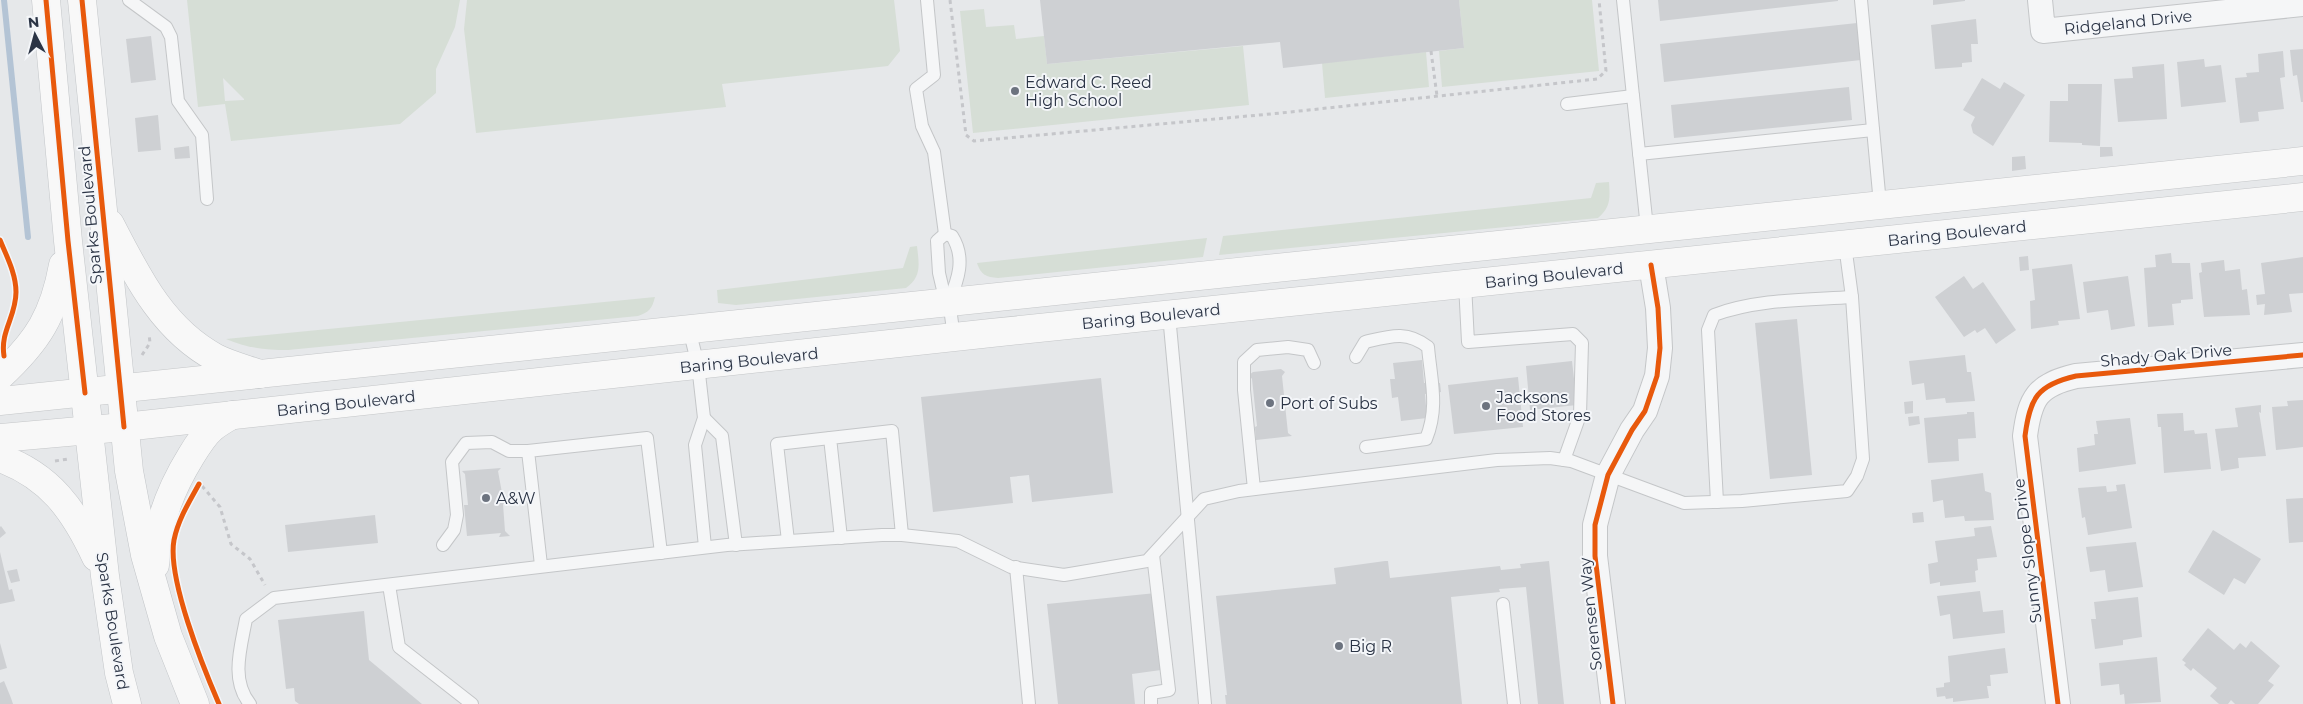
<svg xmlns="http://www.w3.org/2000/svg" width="2303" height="704" font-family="Montserrat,sans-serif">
	<rect width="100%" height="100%" fill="#e6e8ea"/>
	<g fill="#d6ded6" fill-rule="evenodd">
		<path d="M187,0H460L455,27L436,69V93L400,124L231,141L225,104L198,107ZM223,78L244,99V100L225,101Z"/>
		<polygon points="467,0 894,0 900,51 888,66 722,84 726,107 476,133 464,29"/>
		<polygon points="1459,0 1592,0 1599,71 1442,87 1439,51 1464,48"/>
		<polygon points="984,9 986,27 1014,25 1016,39 1044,36 1047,64 1243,46 1249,105 973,133 960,11"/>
		<polygon points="1426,52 1429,87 1325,98 1322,63"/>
		<path d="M1609,182C1610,198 1611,207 1598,218L1219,255L1223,236L1591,198L1596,183Z"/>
		<path d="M1207,238L1203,257L998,278C986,277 981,275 977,263Z"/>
		<path d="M917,246C919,264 922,277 906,288L736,305L718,303L717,290L903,268L910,247Z"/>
		<path d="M655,297C652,309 649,312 638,316L288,350C265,350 247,348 226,339Z"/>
	</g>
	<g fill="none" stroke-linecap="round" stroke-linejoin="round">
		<polyline stroke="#b4c4d5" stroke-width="6" points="4,0 28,237"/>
	</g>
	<g fill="#ced0d3">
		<polygon points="1040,0 1459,0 1464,48 1283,68 1280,42 1047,64"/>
		<polygon points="1658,0 1838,0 1838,1 1660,21"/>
		<polygon points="1933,0 1965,0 1965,1 1933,5"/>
		<polygon points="1976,19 1978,44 1971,44 1972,62 1962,63 1962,67 1935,69 1931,25"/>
		<polygon points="1857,23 1861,60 1664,82 1660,44"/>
		<polygon points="151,36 156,80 131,83 126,39"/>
		<polygon points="2303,49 2303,102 2301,102 2297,75 2293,76 2290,50"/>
		<polygon points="2283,51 2285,77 2280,78 2284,109 2258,112 2259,121 2240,123 2235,78 2247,77 2246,73 2259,72 2258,54"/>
		<polygon points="2204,59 2205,67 2221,65 2226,102 2181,107 2177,62"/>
		<polygon points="2164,64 2167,119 2118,122 2114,79 2133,78 2132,67"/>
		<polygon points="1982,78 2000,89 2004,82 2025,95 1993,146 1973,133 1971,125 1975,117 1963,110"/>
		<polygon points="2068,84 2102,84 2100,146 2082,145 2082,143 2049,142 2050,101 2068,101"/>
		<polygon points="1849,87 1852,120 1674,138 1671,105"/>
		<polygon points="158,115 161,150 138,152 135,118"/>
		<polygon points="189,146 190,158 175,159 174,148"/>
		<polygon points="2100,147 2112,147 2113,156 2100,157"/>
		<polygon points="2025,156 2026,169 2012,171 2012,157"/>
		<polygon points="2171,253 2172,263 2190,263 2193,299 2181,300 2181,303 2172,304 2174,325 2148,327 2144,268 2156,267 2155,255"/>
		<polygon points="2028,256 2029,270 2020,271 2019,257"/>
		<polygon points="2303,257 2303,293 2289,294 2292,312 2264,315 2265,304 2257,305 2256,295 2265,294 2261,263"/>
		<polygon points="2224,260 2225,271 2240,269 2242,290 2247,289 2250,315 2204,317 2199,273 2202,272 2201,263"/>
		<polygon points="2072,264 2080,319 2058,321 2059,325 2031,329 2030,301 2035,300 2032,269"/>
		<polygon points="1964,276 1973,289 1983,282 2016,330 1996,344 1985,328 1977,333 1975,330 1964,337 1935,297"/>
		<polygon points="2128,276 2135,326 2111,330 2108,310 2087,313 2083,282"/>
		<polygon points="1797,319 1812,475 1770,479 1755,323"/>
		<polygon points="1965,355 1967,372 1971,372 1975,401 1946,403 1945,398 1926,400 1924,383 1912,385 1909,361"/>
		<polygon points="1422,360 1424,383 1440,383 1441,392 1425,394 1427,418 1401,421 1398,397 1392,398 1390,379 1395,379 1393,363"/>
		<polygon points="1572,361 1577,405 1530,410 1526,366"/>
		<polygon points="1281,369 1285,372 1282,376 1288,433 1292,436 1256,440 1255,427 1257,426 1252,379 1249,375 1253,372"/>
		<polygon points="1518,377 1523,427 1454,434 1448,385"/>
		<polygon points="1101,378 1113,493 1032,502 1029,475 1010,477 1013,503 933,512 921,397"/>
		<polygon points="2303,400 2303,447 2276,450 2272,407 2288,406 2287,401"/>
		<polygon points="1913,401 1913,413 1905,414 1904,402"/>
		<polygon points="2261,405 2261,413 2259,412 2266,456 2238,458 2239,468 2221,471 2215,429 2238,427 2235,408"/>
		<polygon points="1967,412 1974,412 1976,438 1958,439 1959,461 1928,463 1924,418 1967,414"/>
		<polygon points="2183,413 2184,431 2194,430 2195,434 2207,433 2211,469 2164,473 2161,427 2158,427 2157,414"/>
		<polygon points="1919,416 1920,424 1909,426 1908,417"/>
		<polygon points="2130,418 2136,464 2079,472 2077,448 2095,445 2094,434 2098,434 2096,421"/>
		<polygon points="501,468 498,471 502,493 504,492 506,504 503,504 505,531 510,536 499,537 501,533 467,536 464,505 468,505 465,474 462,471"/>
		<polygon points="1983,473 1985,491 1991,493 1994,520 1965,521 1964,516 1945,518 1943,500 1933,502 1931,480"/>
		<polygon points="2125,484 2132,528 2088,535 2085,517 2082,518 2078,488 2106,486 2107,492 2117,491 2116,485"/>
		<polygon points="2303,498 2303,542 2289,543 2286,499"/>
		<polygon points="1923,512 1924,522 1913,523 1912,513"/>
		<polygon points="375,515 378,543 288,552 285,525"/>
		<polygon points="1,526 6,533 0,538 0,527"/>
		<polygon points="1991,526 1997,557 1977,559 1978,570 1975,571 1976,582 1940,586 1940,582 1930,584 1928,564 1938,562 1935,541 1975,536 1974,528"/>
		<polygon points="2213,530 2261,559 2245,584 2234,578 2224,595 2188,572"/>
		<polygon points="2136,542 2143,587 2108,592 2105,570 2090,572 2086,547"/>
		<polygon points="0,552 9,590 12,589 15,601 0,604"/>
		<polygon points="1385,561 1388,561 1390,578 1500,566 1501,570 1521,568 1520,564 1549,561 1564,704 1538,704 1526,587 1499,589 1500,592 1451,597 1462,704 1226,704 1225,695 1227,695 1216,596 1336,584 1334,568"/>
		<polygon points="17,569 20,581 11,583 7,571"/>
		<polygon points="1980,591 1983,612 2003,610 2005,633 1953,639 1950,614 1940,616 1937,596"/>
		<polygon points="1156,593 1161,670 1132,674 1135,704 1058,704 1047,604"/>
		<polygon points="2138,597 2142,637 2123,640 2123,645 2095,649 2091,619 2096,619 2094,602"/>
		<polygon points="364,611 369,660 422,704 299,704 295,701 294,688 286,689 278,620"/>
		<polygon points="2208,628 2234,650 2240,643 2246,648 2251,641 2280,666 2268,681 2274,685 2258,704 2235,704 2231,700 2228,704 2219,704 2210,696 2217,688 2193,668 2191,671 2184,665 2186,663 2182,660"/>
		<polygon points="0,643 7,668 0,670"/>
		<polygon points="2005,648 2008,673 1990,675 1991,686 1987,686 1989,698 1953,702 1953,698 1946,699 1945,696 1937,697 1936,688 1944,687 1944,683 1950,682 1948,656"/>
		<polygon points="2157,657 2161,702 2125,704 2124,694 2120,695 2119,684 2101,686 2099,663"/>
		<polygon points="4,681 11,698 13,704 0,704 0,683"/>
	</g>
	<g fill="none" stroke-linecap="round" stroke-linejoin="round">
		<defs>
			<g id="service">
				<polyline points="129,0 166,27 171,37 178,101 202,135 207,199"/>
				<polyline points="927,0 934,75 916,89 922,126 934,152 945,234"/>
				<polyline points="1623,0 1633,96"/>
				<polyline points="1861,0 1880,204"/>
				<polyline points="1567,104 1633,96 1647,228"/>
				<polyline points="1639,154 1873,130"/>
				<polyline points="945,234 937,241 939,273 943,290 949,301 954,337"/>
				<path d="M945,234L952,236C966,258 958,280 949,301"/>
				<polyline points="1465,284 1468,342 1573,334 1582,343 1580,415 1564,460"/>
				<polyline points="1169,315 1205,704"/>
				<polyline points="689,329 698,365 704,418 695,445 705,547"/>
				<path d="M1356,357L1365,342C1390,336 1407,330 1428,347C1431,381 1439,407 1426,439L1366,447"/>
				<polyline points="704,418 722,436 736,545"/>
				<polyline points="1254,489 1244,390 1244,362 1257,350 1288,347 1308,350 1314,363"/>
				<path d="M1717,502L1708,330L1714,315C1757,299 1806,300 1852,297"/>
				<polyline points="841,538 830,438 892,431 902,535"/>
				<polyline points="788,541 777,444 830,438"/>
				<polyline points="443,545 454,530 457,515 452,462 466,443 492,442 509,451 528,451"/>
				<polyline points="541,565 528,451 647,438 661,553"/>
				<polyline points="1016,567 1029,704"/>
				<polyline points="389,585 399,647 472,704"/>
				<polyline points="1503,604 1514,704"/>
				<path d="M250,704C230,680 241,647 246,619L274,598L727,545L882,535H902L958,541L1011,567L1064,575L1147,561L1204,499L1239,491L1497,460L1550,458L1571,461L1684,503L1742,501L1847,491L1857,476L1863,459L1852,297L1845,245"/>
				<polyline points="1151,704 1151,693 1169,690 1153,555"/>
			</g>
			<g id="minor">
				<polyline points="2040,0 2043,31 2303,4"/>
				<polyline points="1613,704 1595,556 1595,525 1608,475 1632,430 1645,411 1657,376 1660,348 1658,308 1651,265"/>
				<path d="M2058,704L2025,436C2030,398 2037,385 2076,376L2303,355"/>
			</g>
			<g id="secondary">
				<polyline points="0,401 2303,161"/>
				<polyline points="0,438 124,427 991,333 2303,197"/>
			</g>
			<g id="primary">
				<polyline points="46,0 68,241 105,576 119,673 127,704"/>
				<polyline points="82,0 129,471 145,555 168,636 195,704"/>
				<path d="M110,224C137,276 162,329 216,358C230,365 246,369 260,374"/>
				<path d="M0,376C38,341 54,315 63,265"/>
				<path d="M0,458C50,476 74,510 96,557"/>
				<path d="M155,565C156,525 170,490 191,456C197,446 203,436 212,428C218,423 225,419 232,415"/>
			</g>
		</defs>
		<use href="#service" stroke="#c4c6c8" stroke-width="14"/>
		<use href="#minor" stroke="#c4c6c8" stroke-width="26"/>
		<use href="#secondary" stroke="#c4c6c8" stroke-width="29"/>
		<use href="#primary" stroke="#c2c5c8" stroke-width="29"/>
		<g stroke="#c5c6ca" stroke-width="3" stroke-dasharray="4 4" stroke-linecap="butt">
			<polyline points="950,0 966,135 974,141 1281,113 1597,79 1606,71 1599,0"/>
			<polyline points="1431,51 1437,96"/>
			<polyline points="142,355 150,343 149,334"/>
			<polyline points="55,461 68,459"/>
			<polyline points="202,486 220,507 231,544 250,559 265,585"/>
		</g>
		<use href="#service" stroke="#f5f6f7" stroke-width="12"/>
		<use href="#minor" stroke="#f5f6f7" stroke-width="24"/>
		<use href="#secondary" stroke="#f8f8f8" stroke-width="28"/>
		<use href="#primary" stroke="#f8f8f8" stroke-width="28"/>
		<defs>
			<g id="cycleway">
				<polyline points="46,0 68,241 85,393"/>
				<polyline points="82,0 124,427"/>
				<path d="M0,240C7,257 16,274 16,292C16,317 0,331 4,356"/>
				<path d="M199,484C189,502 178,520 174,540C167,578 203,667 219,704"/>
				<polyline points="1613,704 1595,556 1595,525 1608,475 1632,430 1645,411 1657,376 1660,348 1658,308 1651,265"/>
				<path d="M2058,704L2025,436C2030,398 2037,385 2076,376L2303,355"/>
			</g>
		</defs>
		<use href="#cycleway" stroke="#f4f6f9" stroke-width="8"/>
		<use href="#cycleway" stroke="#e8590c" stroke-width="5"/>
	</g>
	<g fill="#6c737f" stroke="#f4f6f9" stroke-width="2">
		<circle cx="1015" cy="91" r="5"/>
		<circle cx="1270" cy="403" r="5"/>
		<circle cx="1486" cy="406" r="5"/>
		<circle cx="486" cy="498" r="5"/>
		<circle cx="1339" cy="646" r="5"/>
	</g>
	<g text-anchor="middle" stroke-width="4" stroke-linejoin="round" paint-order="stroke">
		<g font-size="16" fill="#2b3445" stroke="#f4f6f9">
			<text transform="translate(2128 22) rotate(-6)" y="6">Ridgeland Drive</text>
			<text transform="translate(90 215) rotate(-95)" y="6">Sparks Boulevard</text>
			<text transform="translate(1957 233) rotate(-6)" y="6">Baring Boulevard</text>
			<text transform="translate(1554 275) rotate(-6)" y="6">Baring Boulevard</text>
			<text transform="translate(1151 316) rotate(-6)" y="6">Baring Boulevard</text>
			<text transform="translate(2166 355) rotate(-5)" y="6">Shady Oak Drive</text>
			<text transform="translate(749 360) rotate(-6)" y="6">Baring Boulevard</text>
			<text transform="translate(346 403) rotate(-6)" y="6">Baring Boulevard</text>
			<text transform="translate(2027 551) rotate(-97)" y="6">Sunny Slope Drive</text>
			<text transform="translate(1590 614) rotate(-96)" y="6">Sorensen Way</text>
			<text transform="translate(113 621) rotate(81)" y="6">Sparks Boulevard</text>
		</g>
		<g font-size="16" fill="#2b3445" stroke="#f4f6f9" text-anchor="start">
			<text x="1025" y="88">Edward C. Reed<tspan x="1025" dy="18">High School</tspan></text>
			<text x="1496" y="403">Jacksons<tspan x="1496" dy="18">Food Stores</tspan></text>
			<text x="1280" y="409">Port of Subs</text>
			<text x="496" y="504">A&amp;W</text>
			<text x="1349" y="652">Big R</text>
		</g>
	</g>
	<g transform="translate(35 35) rotate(354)" stroke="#f4f6f9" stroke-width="4" paint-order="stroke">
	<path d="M0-4L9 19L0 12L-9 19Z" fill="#2b3445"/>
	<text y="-8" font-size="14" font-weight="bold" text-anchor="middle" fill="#2b3445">N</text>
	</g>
</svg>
